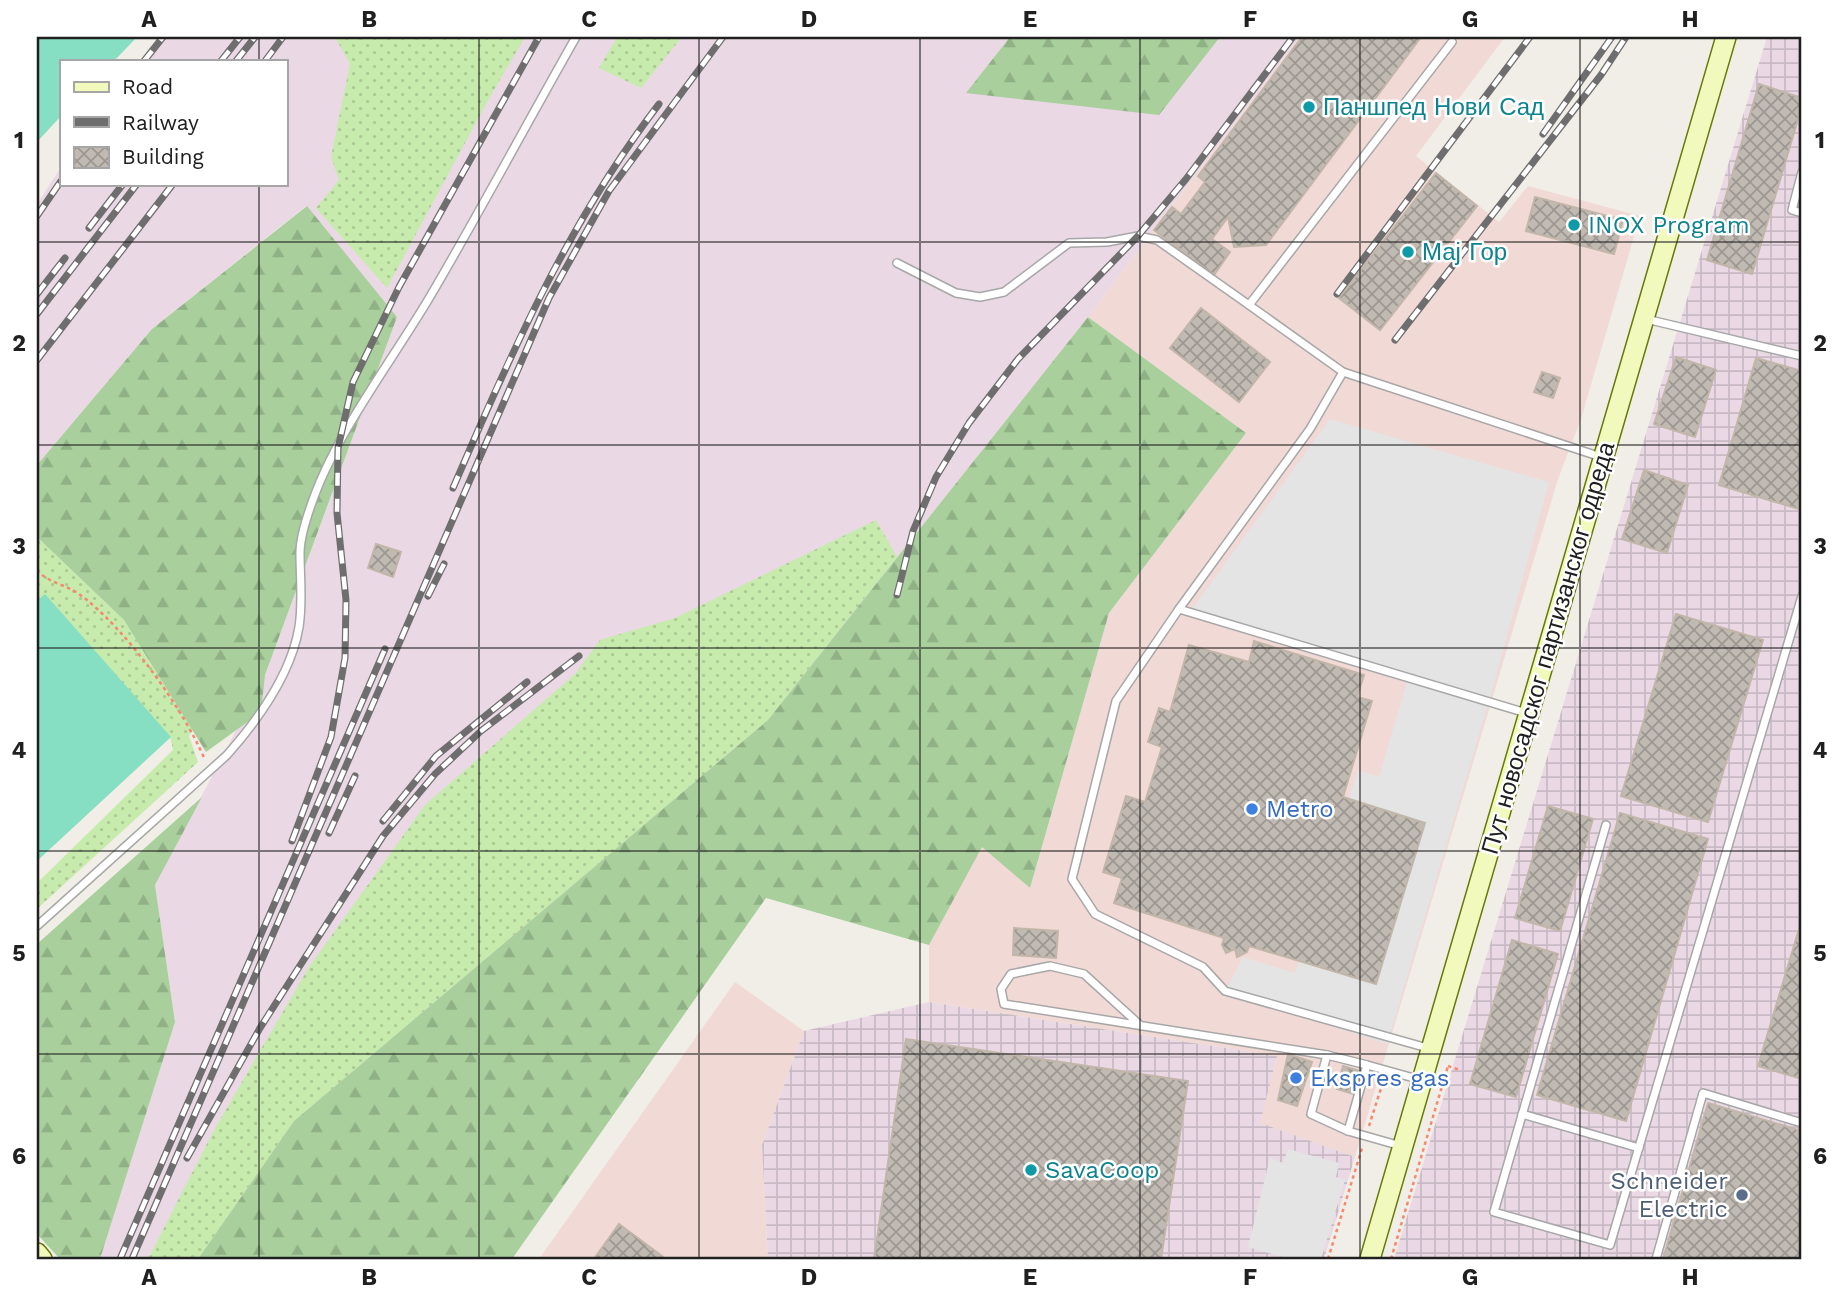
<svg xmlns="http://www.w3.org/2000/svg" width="1839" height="1296" font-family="'Work Sans',sans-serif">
	<defs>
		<pattern id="industrial-grid" width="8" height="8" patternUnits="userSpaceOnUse" patternTransform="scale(1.75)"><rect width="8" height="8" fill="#ead9e5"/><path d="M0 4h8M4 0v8" fill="none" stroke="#c8bac4"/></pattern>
		<pattern id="grass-dots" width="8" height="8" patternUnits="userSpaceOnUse" patternTransform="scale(1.75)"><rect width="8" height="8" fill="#c7eaad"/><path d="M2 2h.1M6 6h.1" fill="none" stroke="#abc895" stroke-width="1.8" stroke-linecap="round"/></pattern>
		<pattern id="forest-firs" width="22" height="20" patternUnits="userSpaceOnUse" patternTransform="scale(1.75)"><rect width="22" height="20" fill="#a8cf9c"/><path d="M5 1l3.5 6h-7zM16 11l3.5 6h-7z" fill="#90b186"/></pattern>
		<pattern id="building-cross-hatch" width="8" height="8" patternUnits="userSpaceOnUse" patternTransform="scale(1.75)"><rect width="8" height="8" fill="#c1bab3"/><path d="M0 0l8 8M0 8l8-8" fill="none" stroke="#9c9791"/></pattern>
	</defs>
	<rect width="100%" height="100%" fill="#f1eee7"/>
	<g fill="#f1d9d6">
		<polygon points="1300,37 1505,37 1416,156 1499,222 1528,186 1640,216 1581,419 1558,479 1355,1157 1259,1123 1277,1056 929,1002 929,945 982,846 1030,888 1109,613 1246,433 1088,317"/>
		<polygon points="735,982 804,1031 762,1145 768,1259 539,1259"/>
	</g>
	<g fill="url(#industrial-grid)">
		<polygon points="1767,37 1802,37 1802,1259 1394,1259"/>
		<polygon points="929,1002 1277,1056 1260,1123 1355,1157 1324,1259 768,1259 762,1145 804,1031"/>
	</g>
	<polygon fill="#ead9e5" points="162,37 1300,37 1088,317 768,720 294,1121 198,1259 100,1259 175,1022 155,885 265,675 397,317 306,206 152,329 37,465 37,204 61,167 61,184 285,184 285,61 142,61"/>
	<g fill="url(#grass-dots)">
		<polygon points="335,37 525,37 486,104 387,288 316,208 339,180 331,157 350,64"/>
		<polygon points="617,37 682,37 641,88 599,68"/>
		<polygon points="876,520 897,557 768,720 294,1121 198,1259 148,1259 214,1130 309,967 425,805 575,674 600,640 675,618"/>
		<polygon points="37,537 124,620 193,730 189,736 198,762 37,909 37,883 173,750 170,736 45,595 37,601"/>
	</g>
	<g fill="url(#forest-firs)">
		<polygon points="1010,37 1220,37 1159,115 966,93"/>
		<polygon points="307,206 397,317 265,675 261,712 206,752 124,620 37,537 37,465 152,329"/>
		<polygon points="1088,317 1246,433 1109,613 1030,888 982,847 929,945 766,898 512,1259 198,1259 294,1121 768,720"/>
		<polygon points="202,797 155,885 175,1022 100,1259 60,1259 37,1234 37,944"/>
	</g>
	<g fill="#86dfc2">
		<polygon points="37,37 137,37 114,61 61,61 61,116 37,142"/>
		<polygon points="45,594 171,737 37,861 37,601"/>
	</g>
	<g fill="#e4e4e4">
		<polygon points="1330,419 1549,482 1489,701 1387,1044 1225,991 1243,957 1295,973 1358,770 1379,777 1408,678 1190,612"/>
		<polygon points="1288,1149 1339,1163 1336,1177 1345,1180 1321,1259 1289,1259 1248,1247 1270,1158 1283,1163"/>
	</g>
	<g fill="url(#building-cross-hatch)" stroke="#c2b6a9" stroke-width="2">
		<polygon points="1302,37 1421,37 1266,245 1234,247 1228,217 1212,239 1230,252 1214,275 1154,230 1172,207 1181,214 1205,182 1198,176"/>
		<polygon points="1759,84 1802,98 1802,106 1752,274 1707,260"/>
		<polygon points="1436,173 1477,206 1380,330 1339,298"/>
		<polygon points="1535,197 1623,220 1614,254 1526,231"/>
		<polygon points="1201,308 1270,362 1239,402 1170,348"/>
		<polygon points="1676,357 1716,370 1695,437 1654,424"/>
		<polygon points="1756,358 1802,371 1802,510 1719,485"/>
		<polygon points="1542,372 1560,378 1553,398 1534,392"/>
		<polygon points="1644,470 1688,485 1667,553 1622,539"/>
		<polygon points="376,544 401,552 393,577 368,568"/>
		<polygon points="1676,614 1763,640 1708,822 1621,796"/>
		<polygon points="1254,641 1364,675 1357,697 1372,701 1343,797 1425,823 1376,984 1249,946 1247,952 1237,957 1235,949 1226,953 1222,945 1224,938 1114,903 1122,878 1103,872 1126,796 1145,802 1162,747 1148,742 1159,708 1170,712 1189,645 1249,662"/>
		<polygon points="1548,806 1593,819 1560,931 1515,918"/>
		<polygon points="1620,813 1708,839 1626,1121 1537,1095"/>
		<polygon points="1802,919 1802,1079 1758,1066"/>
		<polygon points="1014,928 1058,931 1056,958 1013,955"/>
		<polygon points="1512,940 1558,954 1516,1097 1470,1084"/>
		<polygon points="906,1039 1188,1081 1161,1259 874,1259"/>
		<polygon points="1288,1054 1312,1062 1297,1106 1278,1100"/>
		<polygon points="1343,1066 1363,1072 1357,1095 1337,1089"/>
		<polygon points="1708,1103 1802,1131 1802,1259 1663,1259"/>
		<polygon points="619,1224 666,1259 594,1259"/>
	</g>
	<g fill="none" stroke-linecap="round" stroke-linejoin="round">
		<defs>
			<g id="lane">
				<polyline points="1802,172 1792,210 1802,213"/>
				<polyline points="897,263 956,293 980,297 1004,292 1069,243 1107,242 1138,236 1157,240 1249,305"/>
				<polyline points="1646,319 1802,356"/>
				<polyline points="1343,372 1249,305 1452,42"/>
				<polyline points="1179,609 1116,701 1072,879 1095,914 1203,967 1225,991 1431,1049"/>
				<polyline points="1526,713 1179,609 1310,429 1343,372 1601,457"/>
				<polyline points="1606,825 1494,1212 1610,1245 1802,596"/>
				<path d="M37,926L227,755C258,720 291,675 299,627C303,602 300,578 300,553C300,537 308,513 314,497C339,429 394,358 431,295C481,210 527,123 576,37"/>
				<polyline points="1141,1026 1084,974 1050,966 1011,974 1001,989 1004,1004 1327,1055 1367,1065"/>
				<polyline points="1327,1055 1311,1114 1348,1131"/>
				<polyline points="1522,1114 1639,1148"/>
				<polyline points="1401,1146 1348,1131 1367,1065 1421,1080"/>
				<polyline points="1656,1259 1703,1093 1802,1123"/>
			</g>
			<g id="secondary">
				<polyline points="37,1253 42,1259"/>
				<polyline points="1370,1259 1726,37"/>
			</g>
		</defs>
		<use href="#lane" stroke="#a7a7a7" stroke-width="10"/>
		<use href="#secondary" stroke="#657906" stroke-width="22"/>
		<g stroke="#f9866f" stroke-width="2.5" stroke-dasharray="3.5 3.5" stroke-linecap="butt">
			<path d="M37,570C48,583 65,584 79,594C125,627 183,708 205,760"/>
			<polyline points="1448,1066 1460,1070"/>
			<polyline points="1369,1126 1383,1082"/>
			<polyline points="1328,1259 1363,1145"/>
			<polyline points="1391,1259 1448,1066"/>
		</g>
		<use href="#lane" stroke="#fff" stroke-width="7"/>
		<use href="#secondary" stroke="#f2f9bc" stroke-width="19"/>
		<defs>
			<g id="rail">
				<polyline points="144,61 163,37"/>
				<polyline points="221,61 240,37"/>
				<polyline points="236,61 255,37"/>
				<polyline points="265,61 283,37"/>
				<polyline points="1543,134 1612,37"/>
				<polyline points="37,216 61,181"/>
				<polyline points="89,228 123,184"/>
				<polyline points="37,294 65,258"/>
				<polyline points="1337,294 1530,37"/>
				<polyline points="37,314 137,184"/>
				<polyline points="1395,340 1601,75 1626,37"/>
				<polyline points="37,360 173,184"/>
				<path d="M453,488C511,353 569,221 659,104"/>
				<polyline points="897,595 913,531 936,477 969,423 1018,359 1138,236 1186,179 1293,37"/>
				<polyline points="428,596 444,564"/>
				<polyline points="383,821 436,756 527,682"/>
				<polyline points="329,833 355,776"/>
				<polyline points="292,841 331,737 345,658 346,600 337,513 338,448 353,382 399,287 539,37"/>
				<polyline points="187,1158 260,1028 383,836 435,774 481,731 579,656"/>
				<polyline points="120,1259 385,649"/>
				<polyline points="132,1259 549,298 609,191 723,37"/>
			</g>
		</defs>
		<use href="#rail" stroke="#6e6e6e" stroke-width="7"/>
		<use href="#rail" stroke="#fff" stroke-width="4.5" stroke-dasharray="13" stroke-linecap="butt"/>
	</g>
	<path fill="none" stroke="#202020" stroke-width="2" stroke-opacity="0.55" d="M259,37V61M479,37V1259M699,37V1259M920,37V1259M1140,37V1259M1360,37V1259M1580,37V1259M259,184V1259M37,242H1802M37,445H1802M37,648H1802M37,851H1802M37,1054H1802"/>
	<g fill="#0f9aa8" stroke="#fff" stroke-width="2.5">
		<circle cx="1309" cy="107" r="7"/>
		<circle cx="1574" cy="225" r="7"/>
		<circle cx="1408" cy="252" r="7"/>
		<circle cx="1031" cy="1170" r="7"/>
	</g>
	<g fill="#3f7fe0" stroke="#fff" stroke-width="2.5">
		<circle cx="1252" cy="809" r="7"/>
		<circle cx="1296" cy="1078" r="7"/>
	</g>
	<circle fill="#5c6f8a" stroke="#fff" stroke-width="2.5" cx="1742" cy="1195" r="7"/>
	<g text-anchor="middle" stroke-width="5" stroke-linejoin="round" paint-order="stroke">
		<g font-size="24" fill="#0d838f" stroke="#fff" text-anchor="start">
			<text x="1323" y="115">Паншпед Нови Сад</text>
			<text x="1588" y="233">INOX Program</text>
			<text x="1422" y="260">Мај Гор</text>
			<text x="1045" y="1178">SavaCoop</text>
		</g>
		<g font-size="24" fill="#202020" stroke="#fff">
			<text transform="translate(1548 648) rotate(-74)" y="8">Пут новосадског партизанског одреда</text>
		</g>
		<g font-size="24" fill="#366cbe" stroke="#fff" text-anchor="start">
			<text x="1266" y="817">Metro</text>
			<text x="1310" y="1086">Ekspres gas</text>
		</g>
		<g font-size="24" fill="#4e5e75" stroke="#fff" text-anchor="end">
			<text x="1728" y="1189">Schneider<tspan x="1728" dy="28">Electric</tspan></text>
		</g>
	</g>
	<rect width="1839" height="1296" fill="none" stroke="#ffffff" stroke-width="77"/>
	<rect x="60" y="60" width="228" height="126" fill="#ffffff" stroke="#a6a6a6" stroke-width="2"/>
	<rect x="74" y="82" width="35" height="10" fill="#f2f9bc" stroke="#a6a6a6" stroke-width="2"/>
	<text x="122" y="94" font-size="21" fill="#202020">Road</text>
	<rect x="74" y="117" width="35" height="10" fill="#6e6e6e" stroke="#a6a6a6" stroke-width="2"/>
	<text x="122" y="130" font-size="21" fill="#202020">Railway</text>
	<rect x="74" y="147" width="35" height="21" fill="url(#building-cross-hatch)" stroke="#a6a6a6" stroke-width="2"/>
	<text x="122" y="164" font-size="21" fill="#202020">Building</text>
	<rect x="38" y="38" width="1762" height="1220" fill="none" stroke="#202020" stroke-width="2.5"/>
	<g font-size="23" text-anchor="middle" font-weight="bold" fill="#202020">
		<text x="149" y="27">A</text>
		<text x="369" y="27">B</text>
		<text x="589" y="27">C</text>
		<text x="809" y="27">D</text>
		<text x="1030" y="27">E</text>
		<text x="1250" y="27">F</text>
		<text x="1470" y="27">G</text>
		<text x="1690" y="27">H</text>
		<text x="19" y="148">1</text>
		<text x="1820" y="148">1</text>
		<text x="19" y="351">2</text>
		<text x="1820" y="351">2</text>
		<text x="19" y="554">3</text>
		<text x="1820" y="554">3</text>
		<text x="19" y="758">4</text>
		<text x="1820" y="758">4</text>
		<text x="19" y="961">5</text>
		<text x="1820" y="961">5</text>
		<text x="19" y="1164">6</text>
		<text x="1820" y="1164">6</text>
		<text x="149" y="1285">A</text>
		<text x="369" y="1285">B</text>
		<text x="589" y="1285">C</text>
		<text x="809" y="1285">D</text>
		<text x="1030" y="1285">E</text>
		<text x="1250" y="1285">F</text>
		<text x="1470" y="1285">G</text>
		<text x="1690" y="1285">H</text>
	</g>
</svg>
